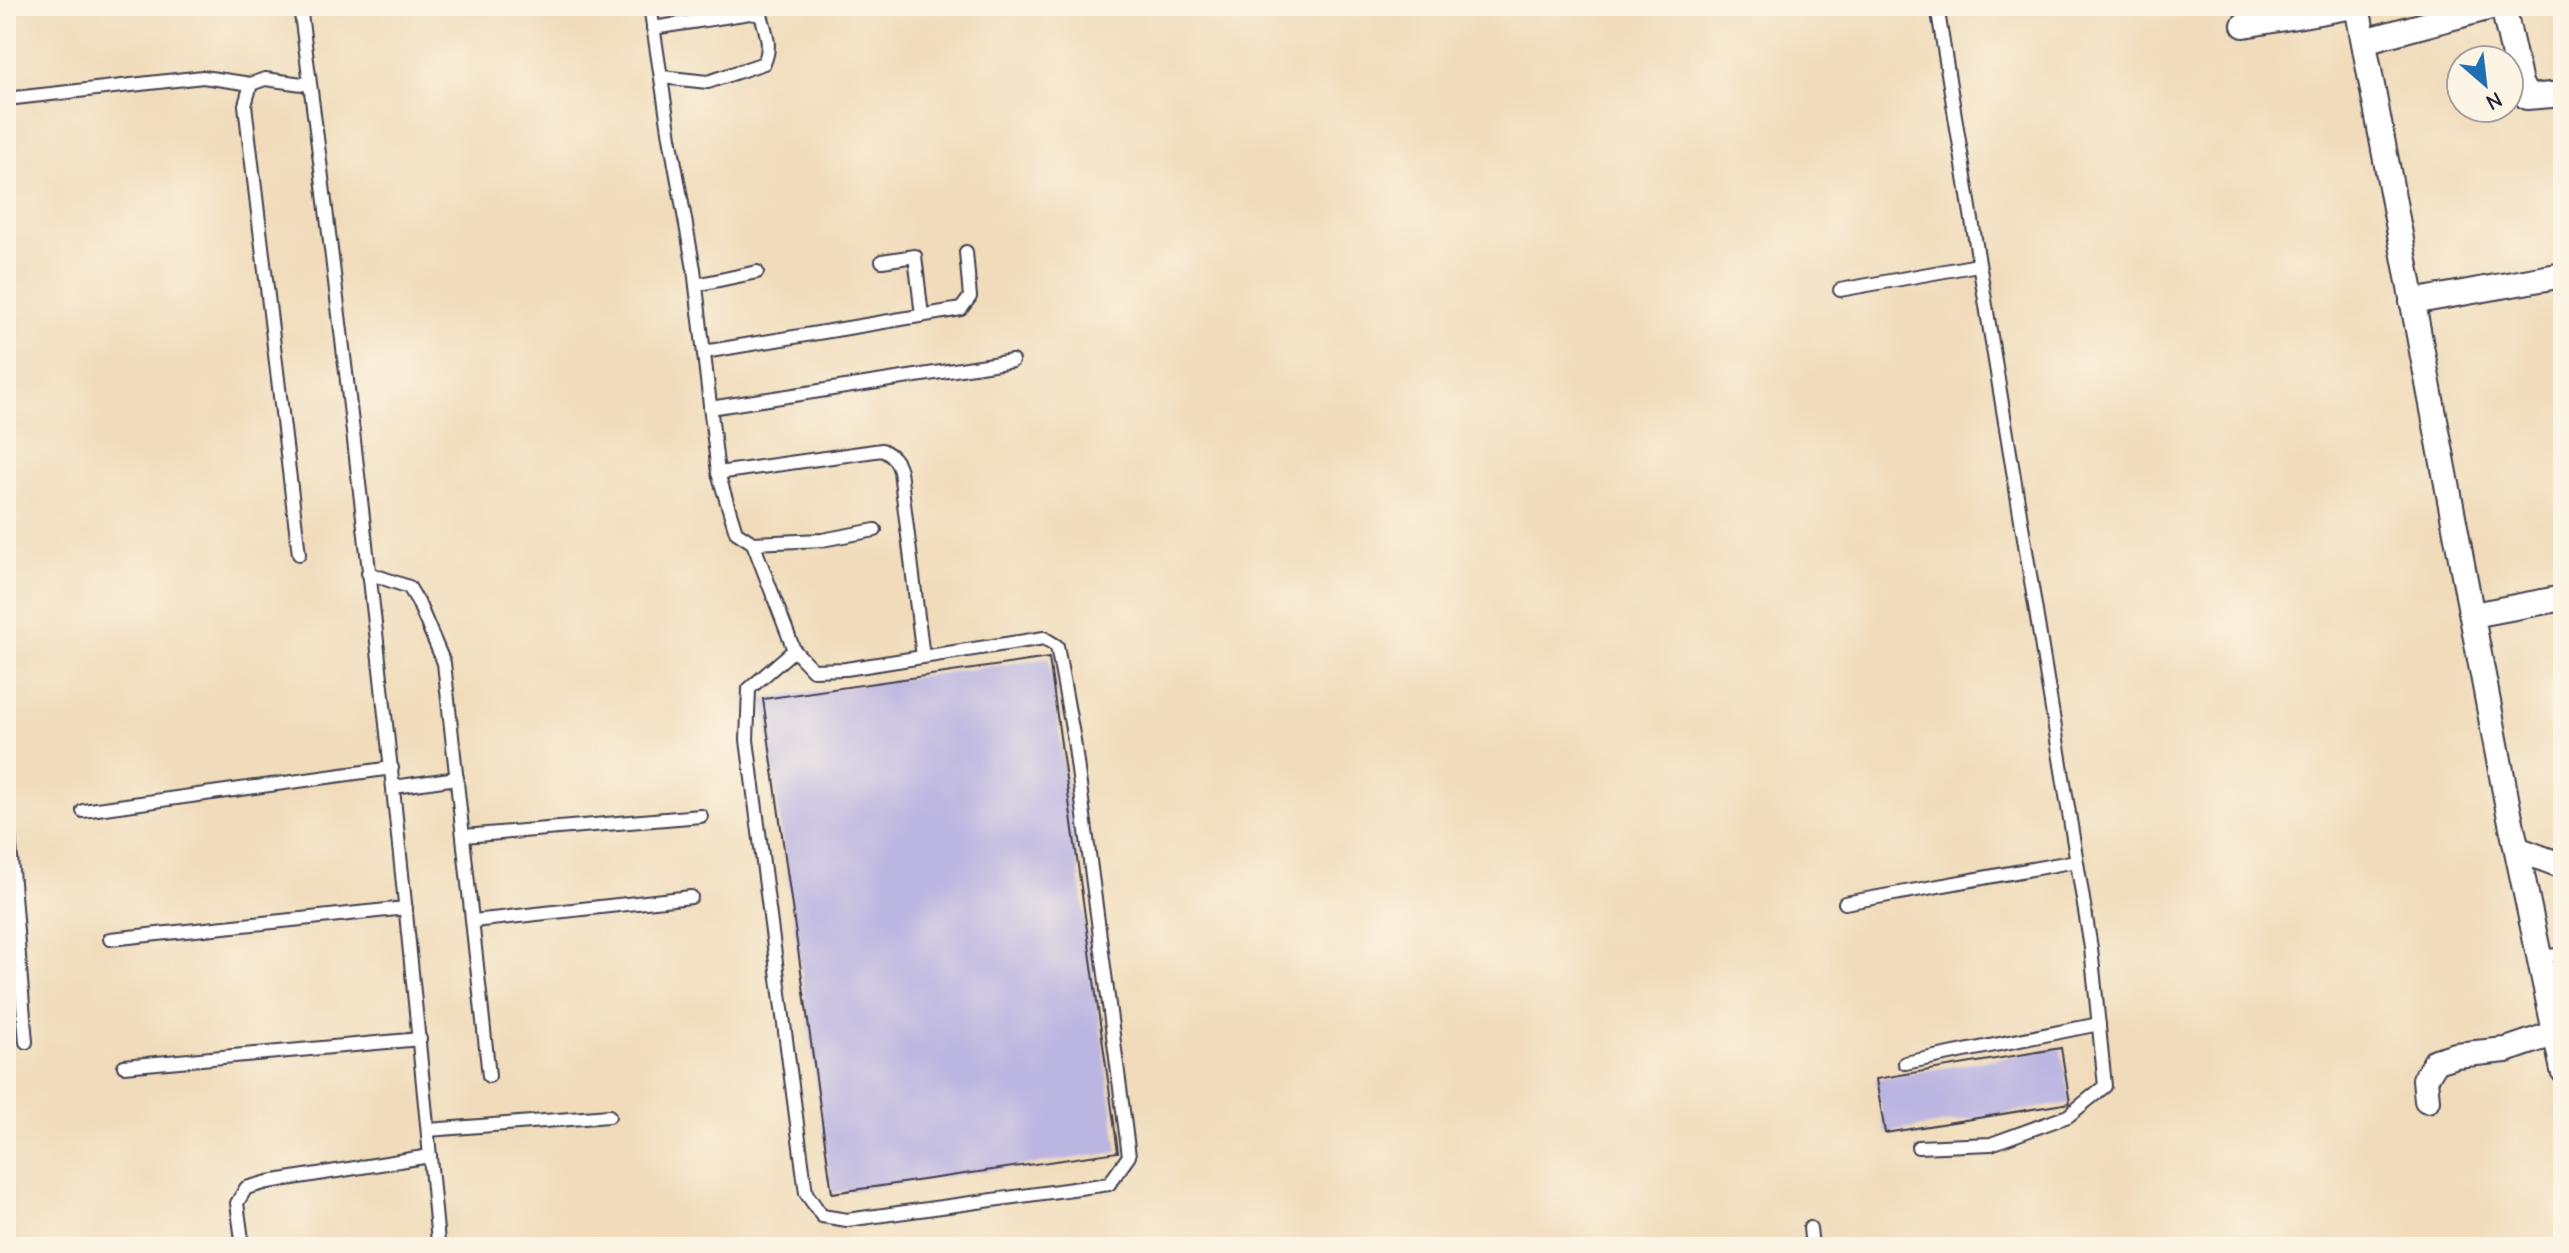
<svg xmlns="http://www.w3.org/2000/svg" width="2569" height="1253" font-family="'Comic Neue',sans-serif">
	<rect width="100%" height="100%" fill="#fcf5e5"/>
	<filter id="ink" filterUnits="userSpaceOnUse"><feTurbulence type="fractalNoise" baseFrequency=".0125" numOctaves="2"/><feDisplacementMap in="SourceGraphic" scale="16" xChannelSelector="R" yChannelSelector="G"/><feConvolveMatrix kernelMatrix="1 2 1 2 8 2 1 2 1" color-interpolation-filters="sRGB"/></filter>
	<filter id="wash" filterUnits="userSpaceOnUse"><feTurbulence type="fractalNoise" baseFrequency=".006" numOctaves="4" result="noise"/><feDisplacementMap in="SourceGraphic" scale="32" xChannelSelector="R" yChannelSelector="G"/><feGaussianBlur stdDeviation="1.8" result="paint"/><feColorMatrix in="noise" values="0 0 0 0 0 0 0 0 0 0 0 0 0 0 0 0 0 1.4 0 .05"/><feComposite in="paint" operator="in"/></filter>
	<g filter="url(#wash)">
		<rect width="100%" height="100%" fill="#f0dbba"/>
		<g id="blocks">
			<g fill="#bbb5e1">
				<polygon points="1049,658 1118,1152 832,1193 763,699"/>
				<polygon points="2061,1048 2070,1103 1885,1133 1876,1079"/>
			</g>
		</g>
	</g>
	<g filter="url(#ink)">
		<use href="#blocks" fill-opacity="0" stroke="#413e4e" stroke-width="2"/>
		<g fill="none" stroke-linecap="round" stroke-linejoin="round">
			<defs>
				<g id="service">
					<path d="M300,6C354,417 400,829 438,1242L436,1247"/>
					<polyline points="650,6 670,137 694,269 718,473 736,532 753,543 822,540 875,530"/>
					<path d="M653,28L750,13L761,15C766,32 772,46 764,63L708,82L661,77"/>
					<polyline points="6,99 203,77 251,84"/>
					<polyline points="882,261 915,256 922,316"/>
					<polyline points="696,285 757,272"/>
					<polyline points="1840,290 1978,265"/>
					<polyline points="704,352 961,309 970,297 966,252"/>
					<polyline points="710,408 1012,361"/>
					<path d="M718,473L882,450C892,455 897,460 900,471L923,657"/>
					<polyline points="753,543 794,650"/>
					<polyline points="299,554 245,105 251,84 265,79 310,85"/>
					<polyline points="368,573 409,587 418,602 444,663 489,1076"/>
					<polygon points="1044,638 1057,646 1074,740 1129,1156 1109,1184 847,1220 822,1216 806,1193 747,740 749,689 794,650 813,670 846,669"/>
					<polyline points="394,787 457,778"/>
					<polyline points="6,797 26,1042"/>
					<polyline points="83,811 392,768"/>
					<polyline points="464,836 701,816"/>
					<polyline points="1845,903 2076,861"/>
					<polyline points="473,921 691,897"/>
					<polyline points="110,939 406,908"/>
					<polyline points="2539,956 2563,955"/>
					<polyline points="1905,1063 2099,1024"/>
					<polyline points="124,1066 420,1039"/>
					<polyline points="428,1130 609,1116"/>
					<polyline points="1918,1147 1991,1144 2068,1116 2105,1086 2091,948 1937,6"/>
					<polyline points="1810,1228 1812,1247"/>
					<polyline points="243,1247 237,1203 246,1188 268,1182 430,1156"/>
					<polyline points="2561,1247 2563,1244"/>
				</g>
				<g id="minor">
					<polyline points="2357,6 2508,808 2563,1070"/>
					<polyline points="2503,6 2520,83 2527,97 2563,94"/>
					<polyline points="2244,25 2354,6"/>
					<polyline points="2364,41 2495,6"/>
					<polyline points="2412,302 2563,275"/>
					<polyline points="2473,615 2563,598"/>
					<polyline points="2517,849 2563,866"/>
					<polyline points="2427,1100 2425,1079 2436,1061 2456,1055 2506,1050 2556,1033"/>
				</g>
			</defs>
			<use href="#service" stroke="#413e4e" stroke-width="16"/>
			<use href="#minor" stroke="#413e4e" stroke-width="28"/>
			<use href="#service" stroke="#fff" stroke-width="12"/>
			<use href="#minor" stroke="#fff" stroke-width="24"/>
		</g>
	</g>
	<rect width="2569" height="1253" fill="none" stroke="#fcf5e5" stroke-width="32"/>
	<g transform="translate(2485 84) rotate(152)"><circle r="38" fill="#fcf5e5" stroke="#a5a1a1" stroke-width="2"/>
	<path d="M0-6L14 30L0 20L-14 30Z" fill="#1f6fb2"/>
	<text y="-12" font-size="22" font-weight="bold" text-anchor="middle" fill="#22223b">N</text>
	</g>
</svg>
